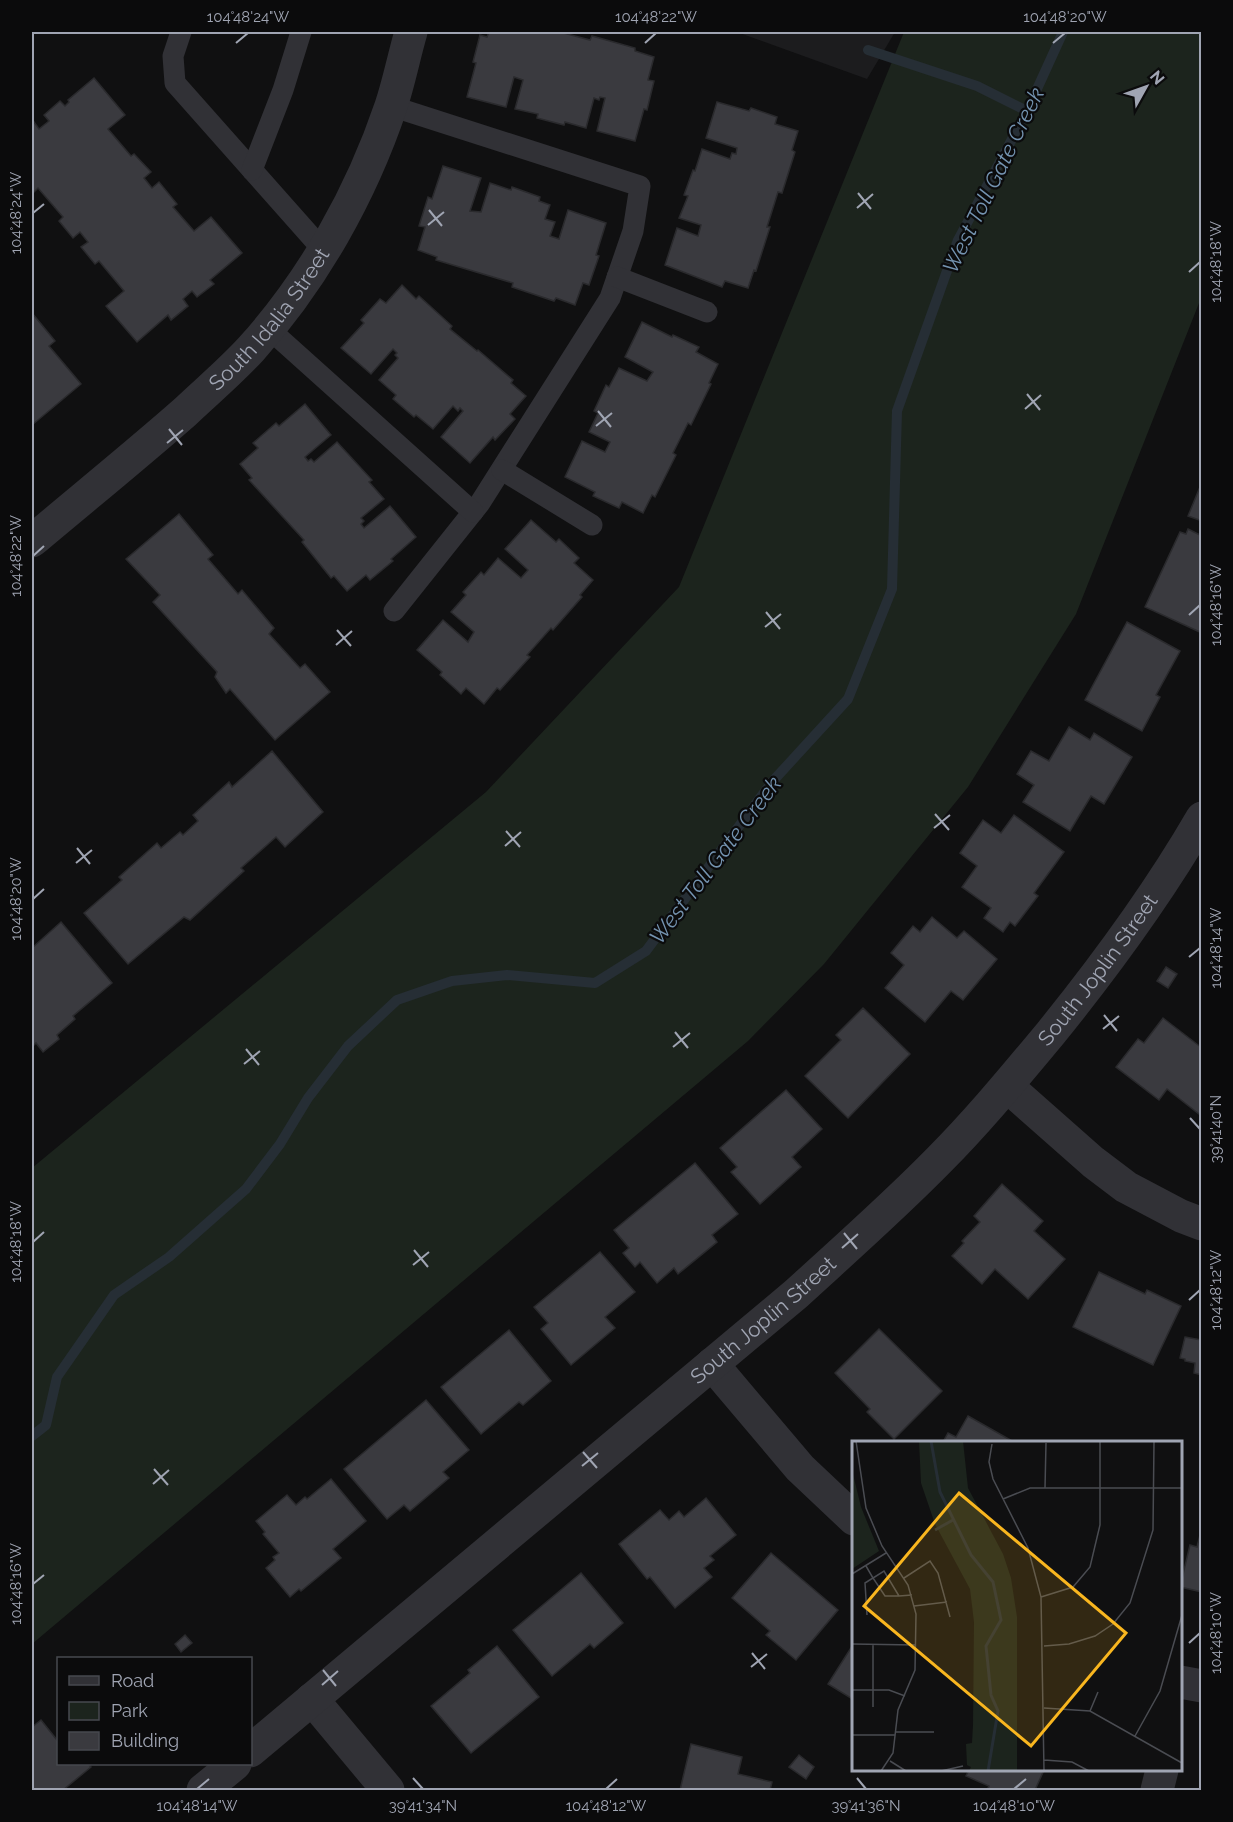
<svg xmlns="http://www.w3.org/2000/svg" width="1233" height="1822" font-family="Raleway,sans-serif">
	<rect width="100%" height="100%" fill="#101011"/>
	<polygon fill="#1c1c1e" points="737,32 895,32 867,79"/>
	<polygon fill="#1c241d" points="904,32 1201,32 1201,298 1076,614 968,787 824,964 748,1041 32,1644 32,1168 486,792 679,587"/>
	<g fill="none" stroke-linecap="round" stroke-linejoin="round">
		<g stroke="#262e35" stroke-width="10">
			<polyline points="868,50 977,86 1027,111"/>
			<polyline points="32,1436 46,1425 57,1377 114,1295 169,1257 246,1189 280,1144 308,1098 348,1046 397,1000 452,981 507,975 595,983 646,951 772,782 848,699 892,589 897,411 958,240 1027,111 1063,32"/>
		</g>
	</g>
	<g fill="#3a3a3f" stroke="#2a2a2d" stroke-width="1.5">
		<polygon points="489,32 560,32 590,40 592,36 635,48 635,51 654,57 648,80 654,81 647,110 644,109 635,141 597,131 605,98 600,97 599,100 594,98 586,128 565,122 564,125 537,118 538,114 515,109 523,80 514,77 506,107 467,97 476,63 473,62 480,35 487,37"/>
		<polygon points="94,78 125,115 108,129 131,156 134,154 151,172 144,178 152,188 159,182 177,204 173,207 194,231 211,217 242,253 210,280 214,284 197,297 192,291 183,299 188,306 171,320 168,315 137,342 106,306 124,291 99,261 95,264 81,247 88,242 80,232 73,238 59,221 63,217 38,188 32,194 32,124 34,122 39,129 49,121 44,115 60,101 65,106 69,102 68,100"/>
		<polygon points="717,102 749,111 751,108 777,117 775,124 798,131 792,150 795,152 782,193 778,192 767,227 770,227 756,271 754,270 748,288 725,281 722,287 665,265 677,228 698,236 701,225 679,218 688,196 684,195 693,170 695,171 702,149 730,159 732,153 736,154 737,148 706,138"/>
		<polygon points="443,166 481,178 470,211 481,212 490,183 511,190 512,187 540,197 539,201 550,205 545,219 555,222 550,236 559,239 568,210 606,223 596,255 599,256 589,285 583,283 575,305 556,298 554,301 512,287 513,283 436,260 437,257 418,250 425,227 419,226 428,197 432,199"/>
		<polygon points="402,285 416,299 419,296 452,326 450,329 477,351 478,350 513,380 511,383 526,396 510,414 515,419 495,440 493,437 470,463 441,437 463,411 460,408 458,411 453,406 433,429 416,415 414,417 393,399 396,395 379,380 398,358 395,355 397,353 393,349 371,374 341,348 364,323 361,320 380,299 386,303"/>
		<polygon points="32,313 55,341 49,346 81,384 32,425"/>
		<polygon points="642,322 672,337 673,335 699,347 696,352 718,364 709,383 711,384 691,425 688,423 673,453 676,455 655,497 652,495 643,513 622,502 619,508 593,496 595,492 565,477 582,441 605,452 610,442 589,432 598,413 594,411 606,385 609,387 619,368 647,381 653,372 625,357"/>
		<polygon points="305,404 331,435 305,457 308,461 311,459 314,462 337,442 372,480 369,482 384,499 361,518 364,521 361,524 364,528 390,506 416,537 391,559 393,561 370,580 366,575 347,591 334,576 331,578 302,542 304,540 249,480 252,478 240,464 258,448 253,443 276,423 279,426"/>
		<polygon points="1202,482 1202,521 1188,516"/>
		<polygon points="179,514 213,555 208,559 238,594 242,590 274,628 269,634 300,668 305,664 330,692 275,740 230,689 226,693 215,677 217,672 153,602 160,595 126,559"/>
		<polygon points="531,520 556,542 559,539 579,558 574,563 593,580 580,595 582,597 553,630 551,628 527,655 530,657 500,690 497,688 484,704 466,688 461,694 440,675 442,672 417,650 443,620 468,642 474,632 451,612 466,595 463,592 481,572 484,575 498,558 521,578 528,570 505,549"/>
		<polygon points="1188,529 1202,536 1202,633 1145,607 1180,532 1186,534"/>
		<polygon points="1127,622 1180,651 1156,695 1160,697 1142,731 1085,700"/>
		<polygon points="1069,727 1090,740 1094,733 1132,757 1104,804 1091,796 1070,831 1023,802 1034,785 1017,774 1031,751 1049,761"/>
		<polygon points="272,751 323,812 285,847 276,837 241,868 244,871 190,920 184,917 128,964 84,913 122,880 119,877 157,843 161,848 180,832 183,835 198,821 193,815 229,782 232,787"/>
		<polygon points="1014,815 1064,852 1034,893 1038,896 1015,926 1010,922 1003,932 984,918 991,908 962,887 977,866 960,853 983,820 1001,833"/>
		<polygon points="932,917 957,938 964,931 997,959 963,1000 951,991 925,1022 885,988 904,965 891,953 913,926 920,932"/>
		<polygon points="61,922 112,983 73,1016 75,1019 57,1035 59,1039 43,1052 36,1043 32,1047 32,948"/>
		<polygon points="1166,967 1177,974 1168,988 1157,981"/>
		<polygon points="863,1008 910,1054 848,1118 805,1076 841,1040 836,1035"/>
		<polygon points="1163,1018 1202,1048 1202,1111 1199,1114 1167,1089 1159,1100 1116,1067 1138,1039 1144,1043"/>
		<polygon points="786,1090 822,1129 792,1157 801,1167 760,1204 731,1172 737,1167 720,1148"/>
		<polygon points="695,1163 738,1214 712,1235 717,1242 678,1274 674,1268 657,1283 640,1262 635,1267 623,1253 629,1248 614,1230"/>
		<polygon points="1002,1184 1043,1221 1034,1231 1065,1259 1028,1299 995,1269 982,1284 952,1256 964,1243 962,1241 980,1222 974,1216"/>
		<polygon points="600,1252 635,1292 605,1317 615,1328 571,1365 541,1329 548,1323 534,1307"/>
		<polygon points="1099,1272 1145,1294 1147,1290 1181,1306 1153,1365 1073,1327"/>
		<polygon points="879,1329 942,1391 894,1439 867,1412 870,1409 835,1373"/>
		<polygon points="509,1330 551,1381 523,1405 519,1402 481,1434 441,1387"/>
		<polygon points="1185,1337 1201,1340 1202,1338 1202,1375 1194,1373 1195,1363 1185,1361 1185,1359 1180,1358"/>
		<polygon points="426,1400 469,1450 443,1472 449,1478 410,1511 404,1505 387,1519 344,1469"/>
		<polygon points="968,1416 1014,1442 943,1442 948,1433 956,1437"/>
		<polygon points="331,1479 366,1521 333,1549 341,1558 301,1591 299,1589 290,1597 266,1568 275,1560 273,1557 279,1553 263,1534 265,1532 256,1521 287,1495 296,1505 305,1497 307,1499"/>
		<polygon points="706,1498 736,1535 710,1556 714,1560 704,1568 712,1577 675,1608 650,1577 647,1579 619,1544 660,1510 669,1520 679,1511 684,1517"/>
		<polygon points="1202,1527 1202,1592 1180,1587 1190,1545 1197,1547"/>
		<polygon points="771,1553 838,1610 796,1660 766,1635 770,1631 732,1598"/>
		<polygon points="581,1573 623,1623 594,1648 590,1644 552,1676 513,1630"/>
		<polygon points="185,1635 192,1643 181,1652 175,1644"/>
		<polygon points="854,1643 854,1700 828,1684"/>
		<polygon points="497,1646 539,1697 471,1753 431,1706 470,1673 468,1670"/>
		<polygon points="41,1720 57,1740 58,1738 58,1764 88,1764 91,1767 63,1790 32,1790 32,1727"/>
		<polygon points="691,1744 742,1757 738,1774 772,1782 770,1790 680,1790"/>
		<polygon points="799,1755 814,1767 806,1779 789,1767"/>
		<polygon points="969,1770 1044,1770 1035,1790 987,1790 989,1786 966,1776"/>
	</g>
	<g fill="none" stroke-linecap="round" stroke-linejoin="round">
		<g stroke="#313136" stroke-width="21">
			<polyline points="181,32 173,56 175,83 323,250"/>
			<polyline points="391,106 640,186 633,231 610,298 480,503 394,611"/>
			<polyline points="252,170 283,90 301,32"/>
			<polyline points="617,277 707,312"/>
			<polyline points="268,328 473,512"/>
			<polyline points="502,470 592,525"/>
		</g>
		<g stroke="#313136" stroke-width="33">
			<path id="s1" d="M32,541C83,498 135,456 185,412C207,391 230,372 251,349C313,280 361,195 391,106C399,82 404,56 411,32"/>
			<polyline points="1007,1086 1093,1162 1126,1187 1181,1216 1202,1224"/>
			<polyline points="712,1364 800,1468 854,1519"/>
			<polyline points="1180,1682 1202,1686"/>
			<polyline points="312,1699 388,1790"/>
			<path id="s2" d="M250,1751L796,1294C844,1250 893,1207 939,1160C978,1121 1014,1077 1050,1034C1105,966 1158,894 1202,818"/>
			<polyline points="203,1790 235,1764"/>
			<polyline points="1157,1790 1162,1770"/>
		</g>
	</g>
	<path fill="none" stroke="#a0a5b3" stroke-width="2" d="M236,43L248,33M645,43L656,33M1053,43L1065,33M858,193L871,209M857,208L873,194M429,210L442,226M33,213L44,204M428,225L444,212M1189,272L1200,262M1027,394L1040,410M1025,409L1041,395M598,411L611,427M596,426L612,413M169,429L182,445M167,443L183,430M33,556L44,546M766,612L780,629M1189,615L1200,605M765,627L781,614M337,630L351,646M336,645L352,631M935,814L949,830M934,828L950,815M506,831L520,847M505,846L521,832M77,848L90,864M76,863L92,850M33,899L44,889M1189,957L1200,948M1104,1015L1117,1031M1103,1029L1119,1016M675,1032L688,1048M673,1047L690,1033M246,1049L259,1065M244,1064L260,1051M1190,1118L1200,1129M844,1233L857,1249M33,1242L44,1232M842,1248L858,1234M414,1250L428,1267M413,1265L429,1252M1189,1300L1200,1290M583,1452L597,1468M582,1466L598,1453M154,1469L168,1485M153,1484L169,1470M33,1584L44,1575M1189,1643L1200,1633M752,1653L765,1669M751,1667L767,1654M323,1670L336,1686M322,1685L338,1671M413,1778L423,1789M857,1778L866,1789M197,1789L209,1779M606,1789L617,1779M1014,1789L1026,1779"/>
	<g text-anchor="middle" stroke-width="4.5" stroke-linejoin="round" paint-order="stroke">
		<g font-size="21" fill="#a0a5b3" stroke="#0b0b0c">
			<text dy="7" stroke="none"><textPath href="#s1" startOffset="326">South Idalia Street</textPath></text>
			<text dy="7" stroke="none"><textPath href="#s2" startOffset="1156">South Joplin Street</textPath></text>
			<text dy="7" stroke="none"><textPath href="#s2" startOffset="670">South Joplin Street</textPath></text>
		</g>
		<g font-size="22" font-style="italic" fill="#7493b0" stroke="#0b0b0c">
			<text transform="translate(993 180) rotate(-64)" y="8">West Toll Gate Creek</text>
			<text transform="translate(715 860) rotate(-53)" y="8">West Toll Gate Creek</text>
		</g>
	</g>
	<g transform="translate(852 1441)">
		<rect width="330" height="330" fill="#101011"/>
		<path d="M67,0H111L116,47L151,113L159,137L165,176V330H117L119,326L115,324L114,303L120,302L121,284L122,181L118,148L83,83L69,42ZM1,33L9,66L27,110L0,128Z" fill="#1c241d"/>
		<path fill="none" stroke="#262e35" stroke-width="3" d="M79,0L88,51L119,114L141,141L149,179L134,205L139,254L146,270L136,330M83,89L101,79"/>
		<path fill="none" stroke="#4a4c52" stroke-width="1.5" d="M4,0L14,67L30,105L56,144L64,173L63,229L46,269L41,312L29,330M140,3L137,21L141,38L176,107L189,156L192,330M193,47L194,2M151,58L178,47H330M14,125L21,137L13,142L15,174M0,133L34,112M52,137L78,120L86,132L98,176M47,155L32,130L21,137L33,155H47L60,154M189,156L221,146L238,126L248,84V0M62,165L95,161M0,203L64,204M21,204V266M192,205L217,203L243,195L261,183L278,162L301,89L302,1M0,249H37L53,255M192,267L238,270L330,322M238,270L246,251M43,291H82M0,294H43M283,295L308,250L330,174M192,319L220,321L237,330M38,320L54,330M89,330L111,325"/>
		<path fill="#f9b61f" fill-opacity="0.15" stroke="#f9b61f" stroke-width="3" d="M107,52L274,192L179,305L12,165Z"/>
		<rect width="330" height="330" fill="none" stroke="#a0a5b3" stroke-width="3"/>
	</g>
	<rect width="1233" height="1822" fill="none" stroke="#0b0b0c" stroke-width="66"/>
	<rect x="57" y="1657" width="195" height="108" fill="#0b0b0c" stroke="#47494f" stroke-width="1.5"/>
	<rect x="69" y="1676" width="30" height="9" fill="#313136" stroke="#47494f" stroke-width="1.5"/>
	<text x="111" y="1687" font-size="18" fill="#a0a5b3">Road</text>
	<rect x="69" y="1702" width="30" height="18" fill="#1c241d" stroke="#47494f" stroke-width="1.5"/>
	<text x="111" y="1717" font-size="18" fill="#a0a5b3">Park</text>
	<rect x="69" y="1732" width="30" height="18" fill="#3a3a3f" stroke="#47494f" stroke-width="1.5"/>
	<text x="111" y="1747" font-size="18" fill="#a0a5b3">Building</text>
	<g transform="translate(1146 87) rotate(50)" stroke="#0b0b0c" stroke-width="4.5" paint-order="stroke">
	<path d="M0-4.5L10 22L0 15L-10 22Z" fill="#a0a5b3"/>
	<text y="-9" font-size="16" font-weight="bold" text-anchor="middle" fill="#a0a5b3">N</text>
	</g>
	<rect x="33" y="33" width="1167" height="1756" fill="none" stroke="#a0a5b3" stroke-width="2"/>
	<g font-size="15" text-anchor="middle" fill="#a0a5b3">
		<text x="248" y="22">104°48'24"W</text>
		<text x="656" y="22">104°48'22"W</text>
		<text x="1065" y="22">104°48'20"W</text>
		<text transform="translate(16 213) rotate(-90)" y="5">104°48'24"W</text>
		<text transform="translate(1216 262) rotate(-90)" y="5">104°48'18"W</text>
		<text transform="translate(16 556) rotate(-90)" y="5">104°48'22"W</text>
		<text transform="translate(1216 605) rotate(-90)" y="5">104°48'16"W</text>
		<text transform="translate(16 899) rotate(-90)" y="5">104°48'20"W</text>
		<text transform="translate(1216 948) rotate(-90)" y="5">104°48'14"W</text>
		<text transform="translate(1216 1129) rotate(-90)" y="5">39°41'40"N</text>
		<text transform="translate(16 1242) rotate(-90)" y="5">104°48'18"W</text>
		<text transform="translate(1216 1290) rotate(-90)" y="5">104°48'12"W</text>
		<text transform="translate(16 1584) rotate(-90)" y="5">104°48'16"W</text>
		<text transform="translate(1216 1633) rotate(-90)" y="5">104°48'10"W</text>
		<text x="197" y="1811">104°48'14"W</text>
		<text x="423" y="1811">39°41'34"N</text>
		<text x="606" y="1811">104°48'12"W</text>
		<text x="866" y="1811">39°41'36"N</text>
		<text x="1014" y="1811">104°48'10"W</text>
	</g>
</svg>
